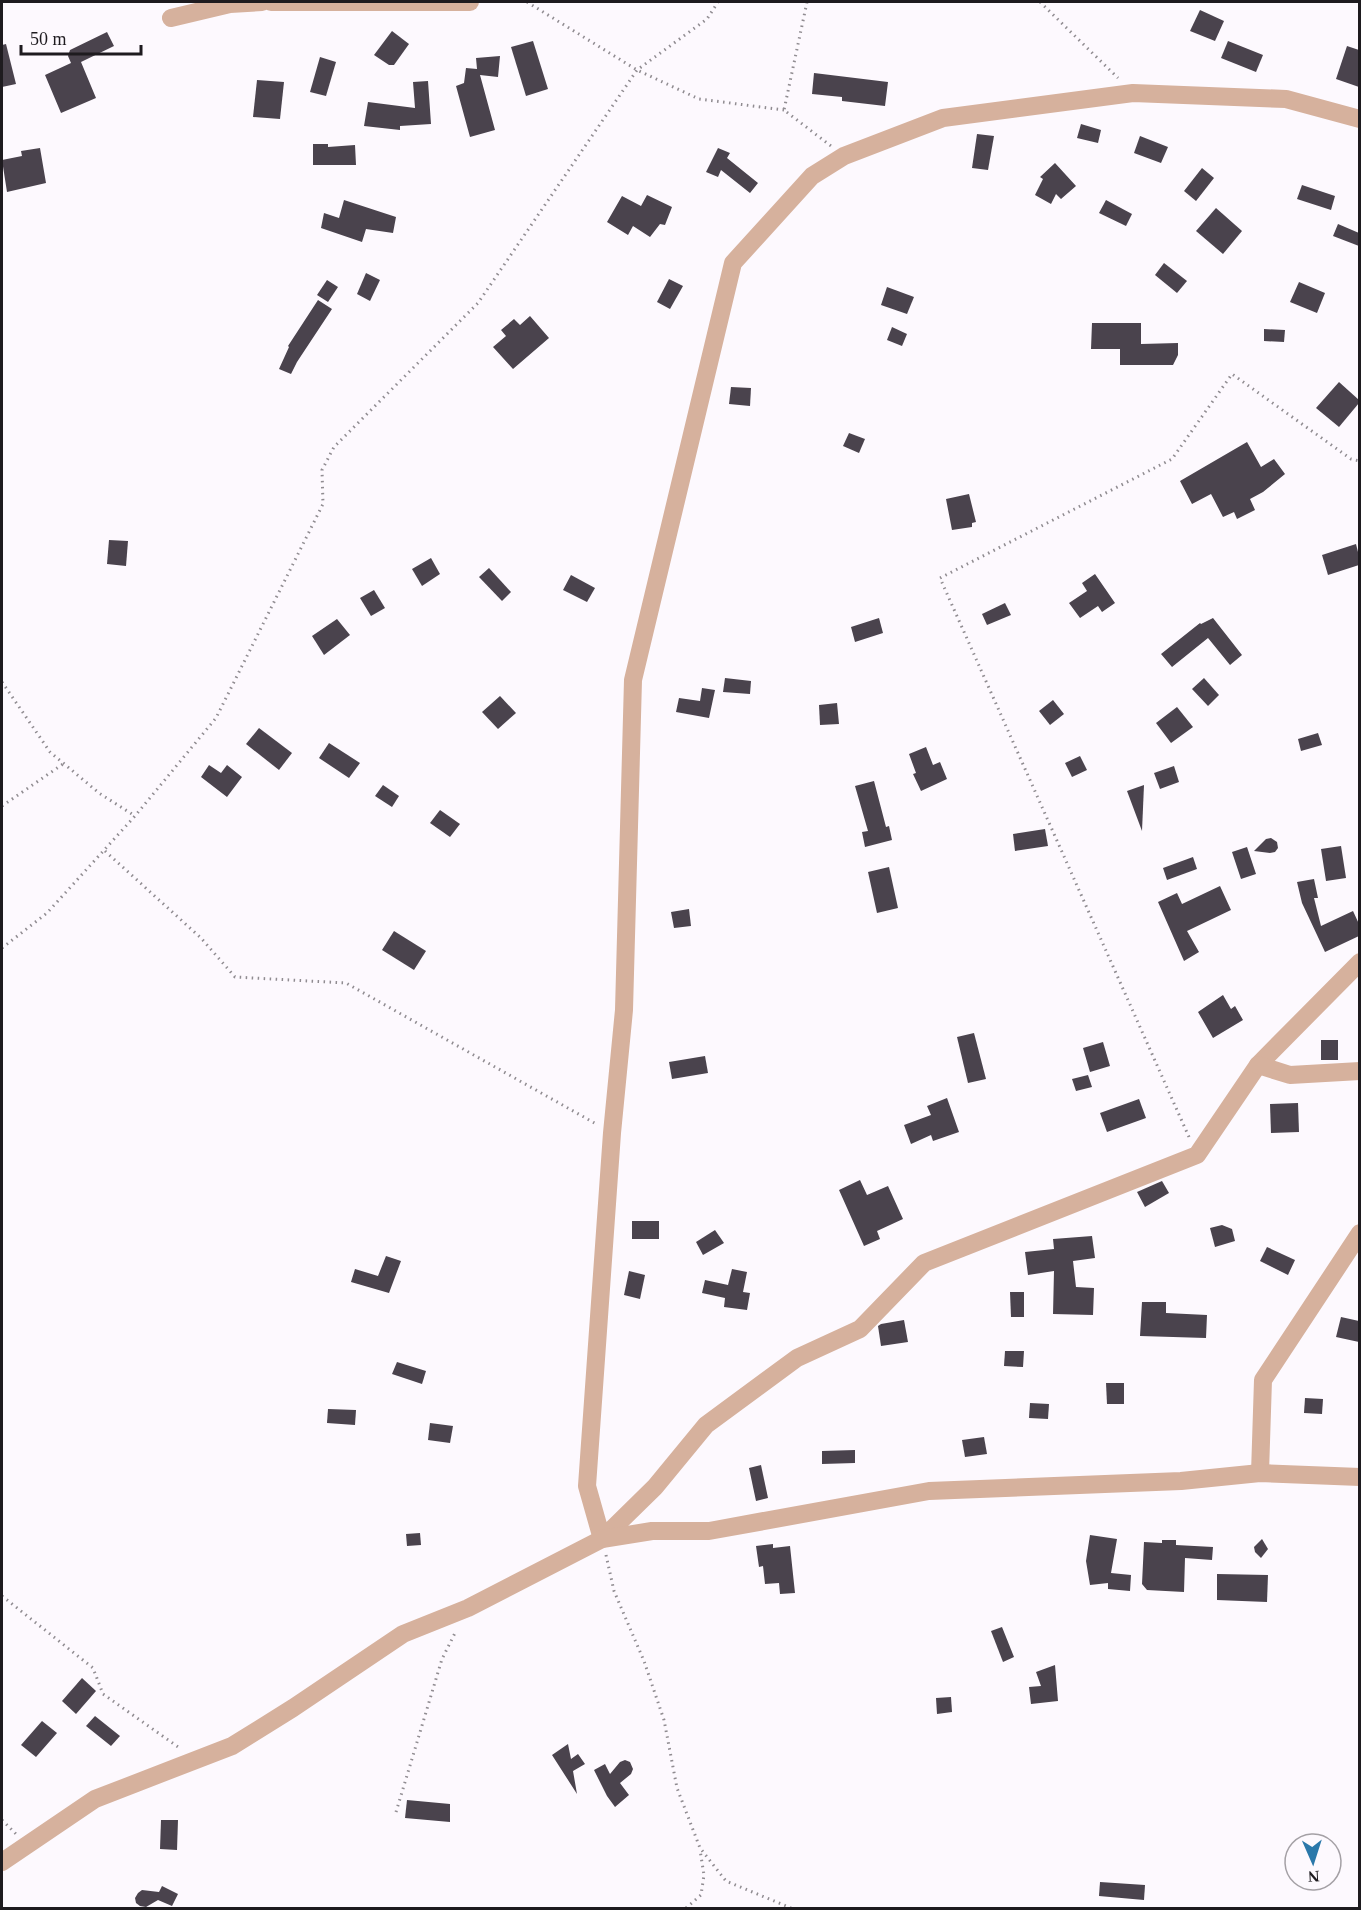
<svg xmlns="http://www.w3.org/2000/svg" width="1361" height="1910" font-family="Georgia,serif">
	<rect width="100%" height="100%" fill="#fdf9fe"/>
	<g fill="#4a434d">
		<polygon points="1200,10 1224,21 1215,41 1190,31"/>
		<polygon points="392,31 409,44 394,65 389,65 374,55"/>
		<polygon points="107,32 114,46 81,62 96,98 61,113 45,75 71,63 68,56 70,50"/>
		<polygon points="533,41 548,89 526,96 511,47"/>
		<polygon points="1228,41 1263,55 1256,72 1221,58"/>
		<polygon points="6,44 16,84 2,87 2,45"/>
		<polygon points="1347,46 1359,50 1359,87 1336,79"/>
		<polygon points="500,56 498,77 480,75 495,130 470,137 456,86 464,83 466,68 477,69 476,58"/>
		<polygon points="320,57 336,62 326,96 310,92"/>
		<polygon points="814,73 888,82 885,106 842,101 842,97 812,94"/>
		<polygon points="257,80 284,82 280,119 253,117"/>
		<polygon points="428,81 431,124 400,126 400,130 364,126 368,102 415,108 413,82"/>
		<polygon points="1081,124 1101,130 1098,143 1077,138"/>
		<polygon points="977,134 994,136 988,170 972,168"/>
		<polygon points="1140,136 1168,147 1161,163 1134,153"/>
		<polygon points="313,144 328,144 328,147 355,145 356,165 313,165"/>
		<polygon points="40,148 46,183 7,192 2,160 22,156 21,151"/>
		<polygon points="718,148 730,153 727,158 758,183 750,193 721,170 718,177 706,172"/>
		<polygon points="1055,163 1076,186 1061,199 1056,194 1051,204 1035,195 1043,179 1040,177"/>
		<polygon points="1202,168 1214,178 1196,201 1184,191"/>
		<polygon points="1302,185 1335,196 1331,210 1297,199"/>
		<polygon points="647,195 672,207 665,225 660,224 650,237 633,226 628,235 607,222 622,196 641,206"/>
		<polygon points="344,200 396,217 393,233 366,229 362,242 321,228 324,213 339,218"/>
		<polygon points="1106,200 1132,214 1126,226 1099,213"/>
		<polygon points="1216,208 1242,231 1223,254 1196,231"/>
		<polygon points="1338,224 1359,233 1359,246 1333,236"/>
		<polygon points="1164,263 1187,281 1177,293 1155,275"/>
		<polygon points="366,273 380,280 370,301 357,294"/>
		<polygon points="669,279 683,286 670,309 657,302"/>
		<polygon points="327,280 338,287 328,302 317,295"/>
		<polygon points="1299,282 1325,293 1317,313 1290,302"/>
		<polygon points="887,287 914,297 907,314 881,305"/>
		<polygon points="318,300 332,309 297,362 291,374 279,369 289,347 288,346"/>
		<polygon points="530,316 549,338 513,369 493,347 506,336 501,330 514,319 520,325"/>
		<polygon points="1092,323 1141,323 1141,344 1178,343 1178,355 1173,365 1120,365 1120,349 1091,349"/>
		<polygon points="892,327 907,334 902,346 887,340"/>
		<polygon points="1264,329 1285,330 1284,342 1264,341"/>
		<polygon points="1339,382 1359,400 1359,403 1339,427 1316,408"/>
		<polygon points="731,387 751,388 750,406 729,404"/>
		<polygon points="849,433 865,439 859,453 843,446"/>
		<polygon points="1247,442 1261,467 1274,459 1285,474 1263,492 1250,499 1255,510 1237,519 1234,512 1223,517 1211,494 1192,504 1180,481"/>
		<polygon points="969,494 976,522 972,523 972,527 952,530 946,499"/>
		<polygon points="109,540 128,541 126,566 107,564"/>
		<polygon points="1356,544 1359,556 1359,565 1328,575 1322,555"/>
		<polygon points="431,558 440,574 422,586 412,569"/>
		<polygon points="489,568 511,592 502,601 479,577"/>
		<polygon points="1095,574 1115,603 1102,612 1098,606 1080,618 1069,603 1087,591 1082,583"/>
		<polygon points="571,575 595,588 587,602 563,590"/>
		<polygon points="374,590 385,608 371,616 360,598"/>
		<polygon points="1005,603 1011,615 987,625 982,614"/>
		<polygon points="879,618 883,633 855,642 851,627"/>
		<polygon points="1213,618 1242,655 1230,665 1208,638 1172,667 1161,654 1200,623 1201,624"/>
		<polygon points="337,619 350,635 324,655 312,636"/>
		<polygon points="725,678 751,681 750,694 723,692"/>
		<polygon points="1204,678 1219,695 1208,706 1192,689"/>
		<polygon points="702,688 715,690 709,718 676,712 679,698 700,701"/>
		<polygon points="500,696 516,713 498,729 482,712"/>
		<polygon points="1053,700 1064,714 1050,725 1039,711"/>
		<polygon points="837,703 839,724 820,725 819,705"/>
		<polygon points="1177,707 1193,727 1171,743 1156,723"/>
		<polygon points="259,728 292,753 279,770 246,744"/>
		<polygon points="1318,733 1322,745 1301,751 1298,739"/>
		<polygon points="329,743 360,763 349,778 319,758"/>
		<polygon points="926,747 933,765 940,762 947,779 921,791 913,774 916,773 909,754"/>
		<polygon points="1080,756 1087,770 1072,777 1065,763"/>
		<polygon points="209,765 221,773 227,765 242,777 227,797 201,777"/>
		<polygon points="1174,766 1179,782 1160,789 1154,773"/>
		<polygon points="874,781 886,827 889,826 892,840 865,847 862,832 868,831 855,786"/>
		<polygon points="383,785 399,796 392,807 375,796"/>
		<polygon points="1144,785 1142,831 1127,791"/>
		<polygon points="440,810 460,824 450,837 430,823"/>
		<polygon points="1045,829 1048,846 1015,851 1013,834"/>
		<polygon points="1271,838 1277,842 1278,848 1275,852 1270,853 1254,851 1266,839"/>
		<polygon points="1341,846 1346,878 1326,881 1321,849"/>
		<polygon points="1247,847 1256,874 1241,879 1232,852"/>
		<polygon points="1193,857 1197,869 1167,880 1163,868"/>
		<polygon points="889,867 898,908 877,913 868,872"/>
		<polygon points="1314,879 1318,898 1314,898 1321,926 1353,911 1359,924 1359,936 1325,952 1302,903 1297,882"/>
		<polygon points="1220,886 1231,910 1187,931 1199,952 1184,961 1158,902 1177,893 1182,904"/>
		<polygon points="689,909 691,926 674,928 671,912"/>
		<polygon points="394,931 426,951 414,970 382,950"/>
		<polygon points="1223,995 1231,1009 1235,1006 1243,1020 1213,1038 1198,1012"/>
		<polygon points="974,1033 986,1079 968,1083 957,1037"/>
		<rect x="1321" y="1040" width="17" height="20"/>
		<polygon points="1103,1042 1110,1066 1090,1072 1083,1048"/>
		<polygon points="705,1056 708,1073 672,1079 669,1062"/>
		<polygon points="1088,1075 1092,1087 1076,1091 1072,1079"/>
		<polygon points="947,1098 959,1132 933,1141 931,1135 911,1144 904,1125 931,1115 927,1106"/>
		<polygon points="1139,1099 1146,1118 1107,1132 1100,1113"/>
		<polygon points="1298,1103 1299,1132 1271,1133 1270,1104"/>
		<polygon points="860,1180 867,1195 888,1186 903,1219 877,1231 880,1239 864,1246 839,1190"/>
		<polygon points="1162,1181 1169,1193 1145,1207 1137,1192"/>
		<rect x="632" y="1221" width="27" height="18"/>
		<polygon points="1222,1225 1232,1229 1235,1241 1215,1247 1210,1228"/>
		<polygon points="715,1230 724,1243 703,1255 696,1242"/>
		<polygon points="1092,1236 1095,1258 1073,1261 1076,1287 1094,1288 1093,1315 1053,1314 1054,1271 1028,1275 1025,1252 1054,1249 1053,1239"/>
		<polygon points="1267,1247 1295,1260 1288,1275 1260,1261"/>
		<polygon points="386,1256 401,1261 389,1293 351,1282 355,1269 378,1276"/>
		<polygon points="732,1269 747,1272 743,1292 750,1293 747,1310 724,1307 725,1298 702,1293 705,1280 728,1285"/>
		<polygon points="629,1271 645,1275 640,1299 624,1295"/>
		<polygon points="1010,1292 1024,1292 1024,1317 1011,1317"/>
		<polygon points="1142,1302 1166,1302 1166,1313 1207,1315 1206,1338 1140,1336"/>
		<polygon points="1341,1317 1359,1321 1359,1342 1336,1337"/>
		<polygon points="904,1320 908,1342 881,1346 878,1326 881,1324"/>
		<polygon points="1005,1351 1024,1351 1023,1367 1004,1366"/>
		<polygon points="397,1362 426,1371 422,1384 392,1374"/>
		<polygon points="1106,1383 1124,1383 1124,1404 1107,1404"/>
		<polygon points="1305,1398 1323,1399 1322,1414 1304,1413"/>
		<polygon points="1030,1403 1049,1404 1048,1419 1029,1418"/>
		<polygon points="328,1409 356,1410 355,1425 327,1423"/>
		<polygon points="430,1423 453,1426 450,1443 428,1440"/>
		<polygon points="984,1437 987,1454 965,1457 962,1440"/>
		<polygon points="855,1450 855,1463 822,1464 822,1451"/>
		<polygon points="761,1465 768,1498 756,1501 749,1468"/>
		<polygon points="420,1533 421,1545 407,1546 406,1534"/>
		<polygon points="1090,1535 1117,1539 1111,1573 1131,1575 1130,1591 1108,1589 1108,1583 1090,1585 1086,1561"/>
		<polygon points="1262,1539 1268,1549 1261,1558 1255,1552 1254,1547"/>
		<polygon points="1162,1540 1176,1540 1176,1545 1213,1547 1212,1560 1185,1558 1184,1592 1147,1590 1142,1584 1144,1542 1162,1543"/>
		<polygon points="773,1544 773,1548 790,1546 795,1593 780,1594 779,1583 765,1584 763,1566 759,1567 756,1546"/>
		<polygon points="1217,1574 1268,1575 1267,1602 1217,1600"/>
		<polygon points="1002,1627 1014,1657 1003,1662 991,1631"/>
		<polygon points="1055,1665 1058,1701 1031,1704 1029,1687 1041,1686 1036,1672"/>
		<polygon points="82,1678 96,1691 76,1714 62,1701"/>
		<polygon points="951,1697 952,1712 937,1714 936,1698"/>
		<polygon points="95,1716 120,1736 111,1746 86,1726"/>
		<polygon points="42,1721 57,1733 36,1757 21,1745"/>
		<polygon points="568,1744 571,1759 578,1754 585,1764 573,1771 577,1794 552,1755"/>
		<polygon points="625,1760 630,1762 633,1769 631,1774 620,1783 629,1795 615,1807 607,1796 594,1770 605,1764 610,1774 620,1762"/>
		<polygon points="407,1800 450,1804 450,1822 405,1818"/>
		<polygon points="161,1820 178,1820 177,1850 160,1849"/>
		<polygon points="1100,1882 1145,1885 1144,1900 1099,1896"/>
		<polygon points="162,1886 178,1894 172,1906 158,1900 146,1907 140,1906 136,1903 135,1898 138,1893 142,1890 159,1892"/>
	</g>
	<g fill="none" stroke-linecap="round" stroke-linejoin="round">
		<g stroke="#908c91" stroke-width="3" stroke-dasharray="1.5 4.5" stroke-linecap="butt">
			<polyline points="527,2 637,70 699,99 784,110"/>
			<polyline points="807,2 784,110 831,146"/>
			<polyline points="1040,2 1118,78"/>
			<polyline points="2,682 50,752 99,793 135,816"/>
			<polyline points="2,806 63,764"/>
			<polyline points="105,851 201,938 235,977 346,983 598,1125"/>
			<polyline points="2,948 47,913 135,816 216,718 323,504 322,470 334,447 478,303 637,70 707,19 718,2"/>
			<polyline points="1189,1137 940,578 1172,459 1232,374 1351,459 1360,461"/>
			<polyline points="606,1555 614,1591 644,1661 664,1720 677,1788 700,1848 726,1881 791,1908"/>
			<polyline points="2,1596 93,1668 103,1694 181,1749"/>
			<polyline points="396,1812 442,1659 456,1631"/>
			<polyline points="2,1820 16,1834"/>
			<polyline points="686,1908 701,1895 704,1875 700,1850"/>
		</g>
		<g stroke="#d6b19d" stroke-width="18">
			<polyline points="271,2 470,2"/>
			<polyline points="171,18 230,4 262,2"/>
			<polyline points="1360,119 1286,99 1133,93 943,118 844,156 812,176 733,263 633,680 624,1010 612,1133 587,1486 602,1539 655,1487 706,1425 797,1358 860,1329 924,1263 1197,1155 1258,1065 1360,962"/>
			<polyline points="1258,1065 1290,1075 1360,1071"/>
			<polyline points="1260,1473 1263,1380 1360,1233"/>
			<polyline points="2,1862 95,1799 232,1746 293,1708 403,1634 468,1608 602,1539 652,1531 709,1531 929,1491 1181,1481 1260,1473 1360,1477"/>
		</g>
	</g>
	<rect width="1361" height="1910" fill="none" stroke="#1e1b1f" stroke-width="6"/>
	<g transform="translate(1313 1862) rotate(177)"><circle r="28" fill="#fdf9fe" stroke="#a4a0a5" stroke-width="1.5"/>
	<path d="M0-4.5L10 22L0 15L-10 22Z" fill="#2a78aa"/>
	<text y="-9" font-size="16" font-weight="bold" text-anchor="middle" fill="#1e1b1f">N</text>
	</g>
	<path d="M21 45v9h120v-9" fill="none" stroke="#1e1b1f" stroke-width="3"/>
	<text x="30" y="45" font-size="18" fill="#1e1b1f" stroke="#fdf9fe" stroke-width="4.5" paint-order="stroke">50 m</text>
</svg>
